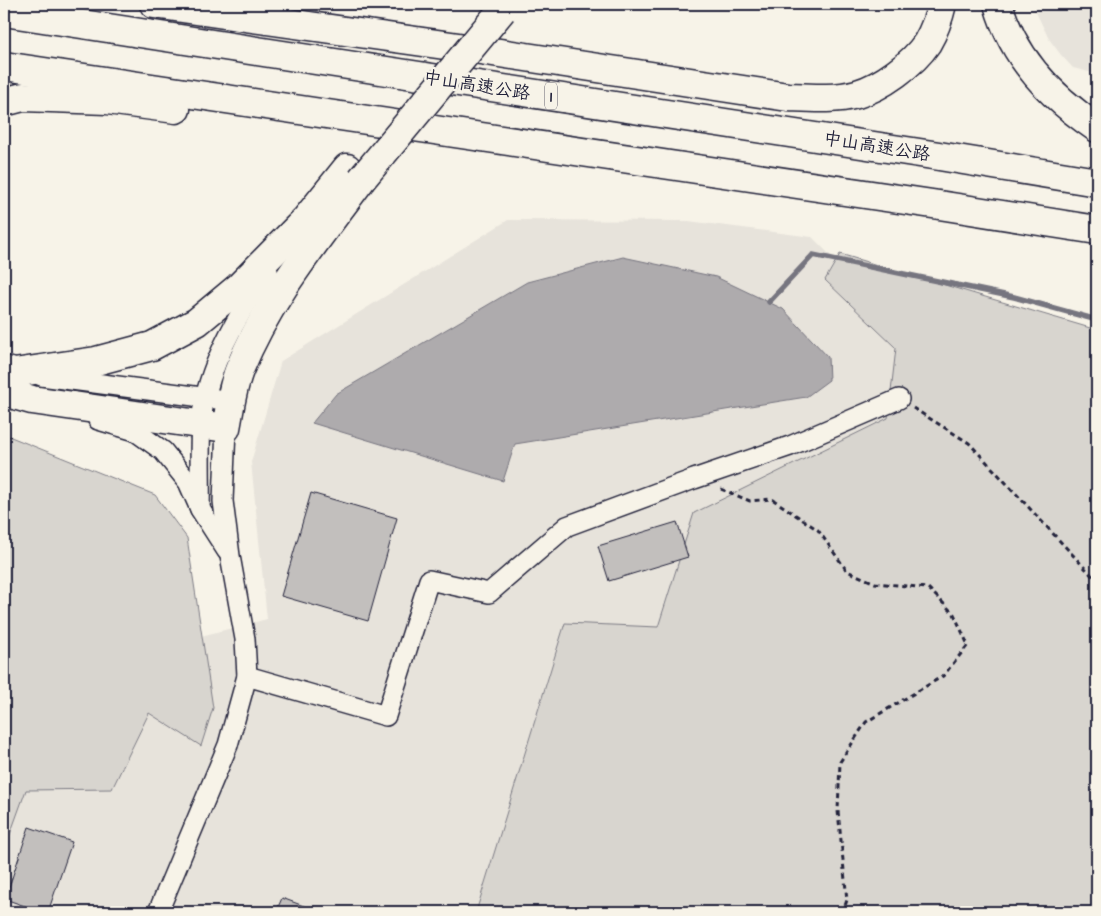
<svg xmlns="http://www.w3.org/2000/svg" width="1101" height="916" font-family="'Architects Daughter','LXGW WenKai TC',sans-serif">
	<rect width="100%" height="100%" fill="#f7f3e8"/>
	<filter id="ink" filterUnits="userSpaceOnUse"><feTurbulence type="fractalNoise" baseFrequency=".02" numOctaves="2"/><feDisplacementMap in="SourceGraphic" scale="10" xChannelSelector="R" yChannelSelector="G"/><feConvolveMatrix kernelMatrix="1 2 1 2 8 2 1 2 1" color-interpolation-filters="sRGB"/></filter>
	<g filter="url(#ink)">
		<g fill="#e7e3db">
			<polygon points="1032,4 1097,4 1097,74 1073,68 1061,55 1049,39"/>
			<polygon points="508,220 688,221 812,237 1097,521 855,912 4,912 4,687 267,619 251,462 281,361"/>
		</g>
		<g fill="#d8d5cf" stroke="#7d7c85">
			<polygon points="840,254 1097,330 1097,912 476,912 565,623 658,627 694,513 888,418 896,348 825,280"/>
			<polygon points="6,435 155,495 187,538 213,708 201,746 149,713 112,789 26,790 4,851 4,440"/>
		</g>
		<polygon fill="#aeabad" stroke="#76747f" points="623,257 716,277 783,309 828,357 829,380 806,397 515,444 503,481 312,423 336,394 527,282"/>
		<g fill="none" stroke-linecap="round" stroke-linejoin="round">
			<polyline stroke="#76747f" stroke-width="5.5" points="769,302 813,255 1014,297 1097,320"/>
		</g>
		<g fill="#c2bfbd" stroke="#22223b">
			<polygon points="311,493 397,518 368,621 281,596"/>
			<polygon points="677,522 688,557 609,581 598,546"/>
			<polygon points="29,827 72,842 48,912 42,912 5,899"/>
			<polygon points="282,898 312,909 311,912 276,912"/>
		</g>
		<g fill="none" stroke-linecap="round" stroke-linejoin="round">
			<defs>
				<g id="minor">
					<polyline points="41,376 217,399"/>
					<polyline points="98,420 135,431 163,451 188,482 200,509 227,551"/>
					<path d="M200,509C201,481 199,452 201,424C205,370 237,315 268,271"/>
					<polyline points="247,676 386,716 429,580 489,593 567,526 694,479 790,446 899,399"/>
					<polyline points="158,912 228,745 247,676 245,639 230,556 223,501 226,428"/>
				</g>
				<g id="highway">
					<path d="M154,4L480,50L788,97C811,98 835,100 857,94C881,87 913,64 927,43C934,31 939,17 942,4"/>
					<path d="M998,4C1013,57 1052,98 1097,128"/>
					<polyline points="4,12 939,156 1097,182"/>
					<polyline points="4,66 939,205 1097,230"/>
					<polyline points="4,102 23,97 107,100 176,109"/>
					<polyline points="4,370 14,373 96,361 152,346 197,322 239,287 306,219 347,168"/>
					<path d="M4,392L32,400L226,428C230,408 232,387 240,368C268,299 317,240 361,180"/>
				</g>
			</defs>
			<use href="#minor" stroke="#22223b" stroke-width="22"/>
			<use href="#highway" stroke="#22223b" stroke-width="31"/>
			<g stroke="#22223b" stroke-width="3" stroke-dasharray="5 4" stroke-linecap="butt">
				<polyline points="913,408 969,443 1097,581"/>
				<polyline points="721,489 750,501 772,499 818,530 847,571 875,583 928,588 954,614 968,645 943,676 866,722 840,762 838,811 847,900 843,912"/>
			</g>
			<use href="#minor" stroke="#f7f3e8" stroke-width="19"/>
			<use href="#highway" stroke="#f7f3e8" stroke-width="28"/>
			<defs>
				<polyline id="highway-bridge" points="361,180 502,10"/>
			</defs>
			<use href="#highway-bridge" stroke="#22223b" stroke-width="31" stroke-linecap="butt"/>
			<use href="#highway-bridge" stroke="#f7f3e8" stroke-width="28"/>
		</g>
	</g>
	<g text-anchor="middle" stroke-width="5" stroke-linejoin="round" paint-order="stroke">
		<rect fill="#f7f3e8" stroke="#62616f" stroke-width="1" x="545" y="82.5" width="12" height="27" rx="4"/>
		<g font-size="16" font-weight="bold" fill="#22223b">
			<text x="551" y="102">1</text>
		</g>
		<g font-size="18" fill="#22223b" stroke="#f7f3e8">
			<text transform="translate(477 85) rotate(9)" y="6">中山高速公路</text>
			<text transform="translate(877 146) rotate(9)" y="6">中山高速公路</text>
		</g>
	</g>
	<rect width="1101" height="916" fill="none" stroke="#f7f3e8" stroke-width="20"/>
	<rect x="10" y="10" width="1081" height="896" fill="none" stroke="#22223b" stroke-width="2" filter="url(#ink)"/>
</svg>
